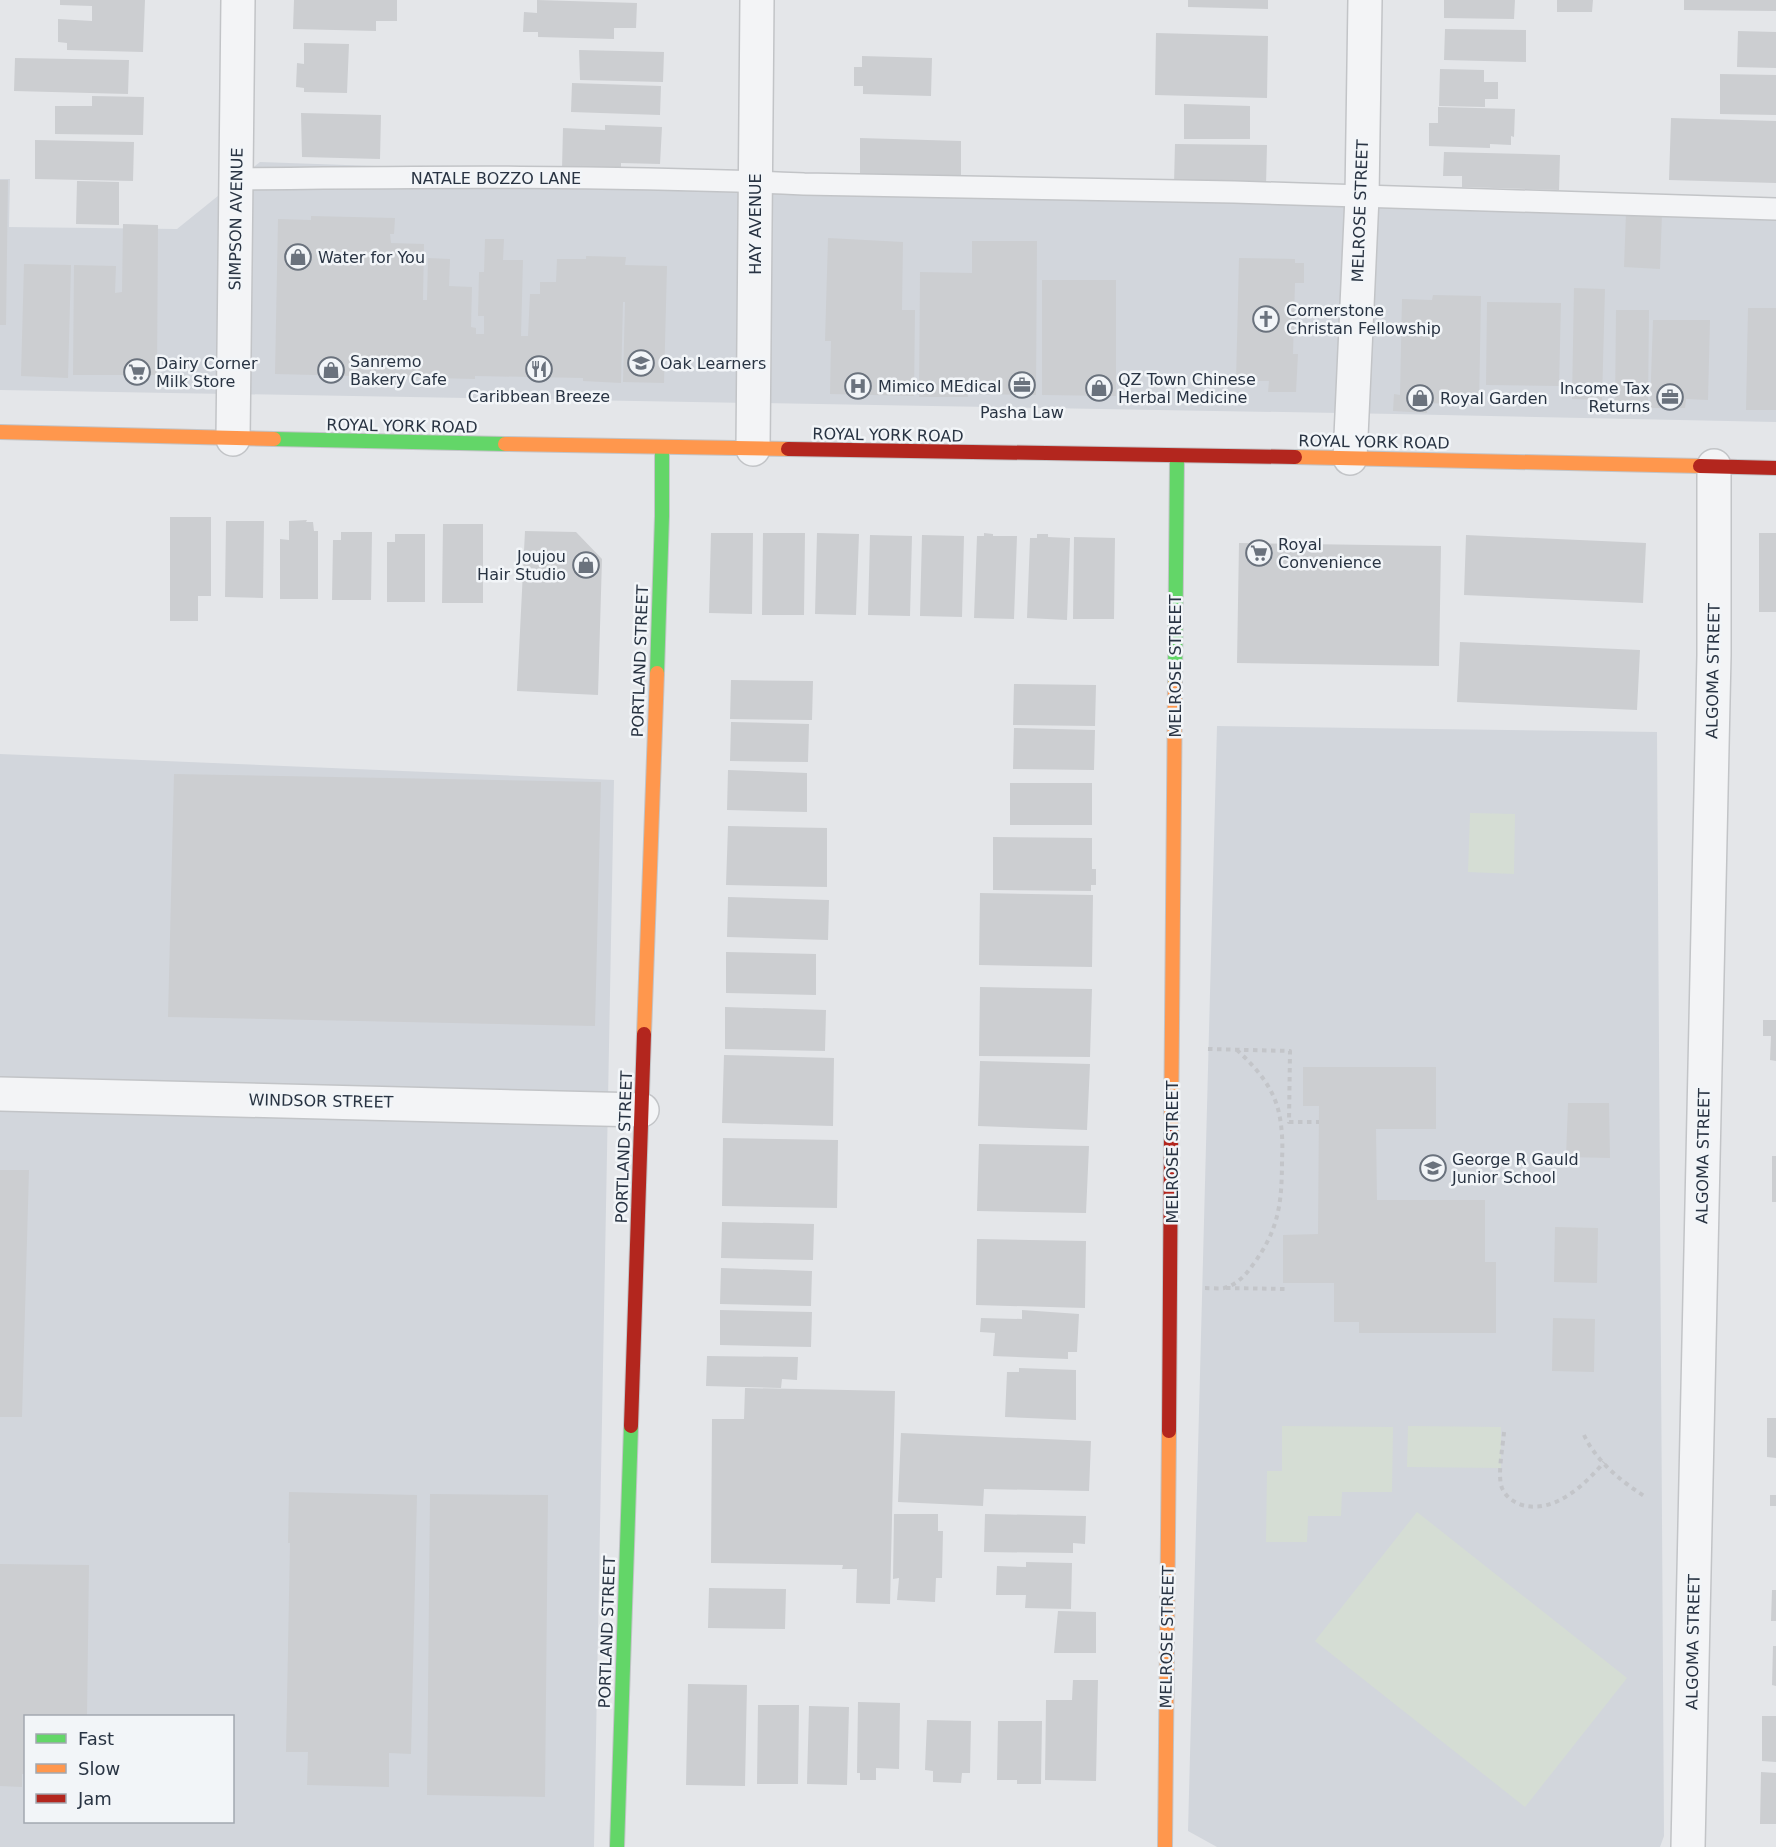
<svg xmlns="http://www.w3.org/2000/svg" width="1776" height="1847" font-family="'DejaVu Sans',sans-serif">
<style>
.built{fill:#d2d6dc;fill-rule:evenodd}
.green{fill:#d5ddd4}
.building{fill:#ccced1}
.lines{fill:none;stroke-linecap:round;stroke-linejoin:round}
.lane-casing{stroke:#c2c4c7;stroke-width:24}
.street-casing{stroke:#c2c4c7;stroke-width:36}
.fast-casing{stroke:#c2c4c7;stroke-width:16}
.slow-casing{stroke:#c2c4c7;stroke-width:16}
.jam-casing{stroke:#c2c4c7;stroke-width:16}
.path{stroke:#c3c5c9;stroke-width:4;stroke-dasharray:4.5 4.5;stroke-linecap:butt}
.lane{stroke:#f3f4f6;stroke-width:21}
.street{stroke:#f3f4f6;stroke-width:33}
.fast{stroke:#63d668;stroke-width:14}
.slow{stroke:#ff974d;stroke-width:14}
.jam{stroke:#b3261e;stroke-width:14}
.labels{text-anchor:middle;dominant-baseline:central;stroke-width:5;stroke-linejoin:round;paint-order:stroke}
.street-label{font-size:16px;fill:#293443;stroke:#f2f5f8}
.poi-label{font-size:16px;fill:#293443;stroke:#f2f5f8;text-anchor:start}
</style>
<rect width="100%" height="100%" fill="#e4e6e9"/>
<path class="built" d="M260 162 1389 202 1776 208V422L1395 414 0 390V179H10L9 227 177 229Z
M1217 726 1657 732 1664 1836 1660 1847H1217L1188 1831Z
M0 754 614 780 594 1847H0ZM26 1716H232V1822H26Z"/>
<path class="green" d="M1470 813 1515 814 1514 874 1468 872Z
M1282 1426 1393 1427 1392 1492H1342L1341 1516H1308L1307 1542H1266L1267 1471H1282Z
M1408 1426 1501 1427V1468L1407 1467Z
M1417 1512 1627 1678 1525 1807 1315 1641Z"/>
<path class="building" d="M60 0H145L143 52 67 50V43L58 42V19L92 21V6L60 5Z
M294 0H397V21H376V31L293 29Z
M537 0 637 3 636 28H614V39L538 37V32H523L524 12 537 13Z
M1188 0H1268V9L1188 7Z
M1444 0H1515L1514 19 1444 18Z
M1557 0H1593L1592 12H1557Z
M1684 0H1776V11L1684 10Z
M1445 29 1526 30V62L1444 60Z
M1738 31 1776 32V68L1737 67Z
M1156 33 1268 36 1267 98 1155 95Z
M304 43 349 44 347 93 304 92V88L296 87 297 63 304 64Z
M579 50 664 52 663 82 580 80Z
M862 56 932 58 931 96 863 94V86H854V67H862Z
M15 58 129 60 128 94 14 91Z
M1440 69 1484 70V82H1498V99H1485V107L1439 106Z
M1720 74 1776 75V115L1720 114Z
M572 83 661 86 660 115 571 112Z
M92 96 144 97 143 135 55 134V106H92Z
M1184 104 1250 106V139H1184Z
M1438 107 1515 109 1514 137 1511 136V145L1490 144V148L1429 146V123H1438Z
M301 113 381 115 380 159 302 157Z
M1671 118 1776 121V183L1669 180Z
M605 125 662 127 660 164 621 163V170L562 169 563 128 605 130Z
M860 138 961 141V179H860Z
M35 140 134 142 133 181 35 179Z
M1175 144 1267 145 1266 186 1174 184Z
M1444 152 1560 155 1559 190 1462 187V176H1443Z
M0 180H8L6 325H0Z
M77 181 119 182V225L76 224Z
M1626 213 1662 214 1660 269 1624 267Z
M311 216 395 218 394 234H390L391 243 424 244 423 300H427L428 258 450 259 449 286 472 287 471 327 476 328V334H484V316H478L479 272H484L485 239H504L503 260H523L521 336H528L530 294H540V282H556L557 259H586V256L626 257 625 265 667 266 664 383 623 382 625 302H623L621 383 583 381V378L475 376V379L275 374 278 219 311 220Z
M123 224 158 225 157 375H73L74 265 116 266 115 293 122 292Z
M828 238 903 242 902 310H915L914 396 830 394 831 341H825Z
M972 241H1037L1036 395 968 394V397H919L920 272 972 273Z
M1239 258 1295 259V263H1304V283H1295L1293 354H1298L1296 392H1268L1269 381H1236Z
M24 264 71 265 68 378 21 376Z
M1042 280H1116V396L1042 395Z
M1574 288 1605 289 1602 400 1572 399Z
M1433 295 1481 296 1479 405 1427 403V413L1393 411 1394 394 1400 395 1402 299 1432 300Z
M1487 302 1561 303 1559 386 1486 385Z
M1748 308H1776V410H1746Z
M1616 310H1649L1648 410 1615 409Z
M1653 320H1710L1708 400 1686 399 1685 408H1650Z
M170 517H211V596H198V621H170Z
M307 520 306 522H313L314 531H318V599H280V539L289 540V521Z
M226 521H264L263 598 225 597Z
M443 524H483V603H442Z
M525 531 576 532 602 559 598 695 517 691Z
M341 532H372L371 600H332L333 540H341Z
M711 533H753L752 614 709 613Z
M763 533H805L804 615H762Z
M817 533 859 534 856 615 815 614Z
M984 533 993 534V536H1017L1014 619 974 618 977 536H984Z
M1759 533H1776V612H1759Z
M395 534H425V602H387V542H395Z
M1037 534H1048V537L1070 538 1067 620 1027 618 1030 538H1037Z
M870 535 912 536 910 616 868 615Z
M922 535 964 536 962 617 920 616Z
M1466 535 1646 543 1643 603 1464 595Z
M1074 537 1115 538 1114 619H1073Z
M1239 543 1441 546 1439 666 1237 663Z
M1460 642 1640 650 1637 710 1457 702Z
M731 680 813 681 812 720 730 719Z
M1014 684 1096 685 1095 726 1013 725Z
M731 722 809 724 808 762 730 761Z
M1014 728 1095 730 1094 770 1013 769Z
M728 770 807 773V812L727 810Z
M174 774 601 782 595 1026 168 1017Z
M1010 783H1092V825H1010Z
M728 826 827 828V887L726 885Z
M993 837 1092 838V869H1096V885H1091V891L993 890Z
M980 893 1093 895 1092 967 979 965Z
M728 897 829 900 828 940 727 937Z
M726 952 816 954V995L726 993Z
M980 987 1092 989 1090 1057 979 1056Z
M725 1007 826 1010 825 1051 725 1049Z
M1763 1020H1776V1061L1770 1060 1771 1036H1763Z
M724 1055 834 1058 833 1126 722 1123Z
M980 1061 1090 1064 1087 1130 978 1126Z
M1303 1067H1436V1129H1376L1377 1200H1485V1262H1496V1333H1359V1322H1334V1283H1283V1235L1318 1234 1319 1106H1303Z
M1568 1103H1609L1610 1158 1566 1157Z
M723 1138 838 1140 837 1208 722 1206Z
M979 1144 1089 1146 1086 1213 977 1211Z
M1772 1156H1776V1202H1772Z
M0 1170H29L22 1417H0Z
M722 1222 814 1224 813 1260 721 1258Z
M1555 1227 1598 1228 1597 1283 1554 1282Z
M977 1239 1086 1241 1085 1308 976 1305Z
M721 1268 812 1271 811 1306 720 1304Z
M720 1310 812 1312 811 1347 720 1345Z
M1022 1310 1079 1314 1077 1352H1068V1359L993 1356 995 1333 980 1332 981 1318 1022 1319Z
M1553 1318 1595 1319 1594 1372 1552 1371Z
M707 1356 798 1357 797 1380 782 1379 781 1388 706 1386Z
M1019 1368 1076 1370V1420L1005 1417 1007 1372H1019Z
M745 1388 895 1391 890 1604 856 1603 857 1569H842L843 1565 711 1563 712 1419H744Z
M1767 1418H1776V1458L1767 1457Z
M901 1433 1091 1441 1089 1491 984 1489 983 1506 898 1502Z
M289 1492 417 1495 411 1754 389 1753V1787L307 1785 308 1752H286L290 1543H288Z
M430 1494 548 1495 545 1797 427 1795Z
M1770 1495H1776V1506H1770Z
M894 1514H938V1531H943L942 1578H936L935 1602 897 1600 899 1578 893 1579Z
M985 1514 1086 1516 1085 1544 1073 1543V1553L984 1552Z
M1026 1562 1072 1563 1071 1609 1025 1608 1026 1595H996L997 1566 1026 1567Z
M0 1564 89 1565 87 1716H26V1774H22V1787L0 1786Z
M709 1588 786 1589 785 1629 708 1628Z
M1772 1590H1776V1621H1771Z
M1058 1611 1096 1612V1653H1054Z
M1773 1646H1776V1686L1772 1685Z
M1073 1680H1098L1096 1781 1045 1780 1046 1700H1072Z
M688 1684 747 1685 745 1786 686 1785Z
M858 1702 900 1703 899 1769 876 1768V1780H860V1773H857Z
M758 1705H799L798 1784H757Z
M809 1706 849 1707 847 1785 807 1784Z
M1762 1716H1776V1762L1762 1761Z
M927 1720 971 1721 970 1773H962L961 1783 933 1782V1771L925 1770Z
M998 1721H1042L1041 1784H1017V1780H997Z
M1761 1772 1776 1773V1824H1760Z"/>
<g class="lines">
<g class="lane-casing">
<path id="lane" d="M237 179C426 177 615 175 804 184L1234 192 1776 209"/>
</g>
<g class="street-casing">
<path id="street" d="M233 439 238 0
M753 449 757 0
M1350 458 1362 197 1365 0
M0 1094 642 1110
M1688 1847 1714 655V466"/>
</g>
<g class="fast-casing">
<path id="fast" d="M274 439 505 444
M657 673 662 516V447
M1175 683 1177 456
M617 1847 631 1426"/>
</g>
<g class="slow-casing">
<path id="slow" d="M0 432 274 439
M505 444 788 449
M1295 457 1700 466
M644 1034 657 673
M1171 1137 1175 683
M1165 1847 1169 1431"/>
</g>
<g class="jam-casing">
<path id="jam" d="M788 449 1295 457
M1700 466 1776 468
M631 1426 644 1034
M1169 1431 1171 1137"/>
</g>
<path class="path" d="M1208 1049 1290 1051 1289 1122H1319
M1205 1288C1211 1288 1218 1289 1224 1288 1236 1285 1245 1276 1252 1266 1279 1230 1282 1203 1282 1159 1283 1143 1282 1124 1278 1109 1271 1084 1255 1067 1237 1050
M1226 1288 1286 1289
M1504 1432C1503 1446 1497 1476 1502 1488 1506 1497 1513 1502 1522 1505 1554 1514 1585 1485 1604 1462
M1584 1435C1596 1461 1621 1481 1644 1496"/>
<use href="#lane" class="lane"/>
<use href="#street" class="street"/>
<use href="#fast" class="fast"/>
<use href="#slow" class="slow"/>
<use href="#jam" class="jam"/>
</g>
<defs>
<g id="shop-ring" transform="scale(1.35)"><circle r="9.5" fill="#f2f5f8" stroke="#6a727d" stroke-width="1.5"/><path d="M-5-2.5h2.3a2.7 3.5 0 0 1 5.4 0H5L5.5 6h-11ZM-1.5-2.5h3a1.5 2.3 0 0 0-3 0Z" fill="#6a727d"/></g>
<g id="church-ring" transform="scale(1.35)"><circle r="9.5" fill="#f2f5f8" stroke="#6a727d" stroke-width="1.5"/><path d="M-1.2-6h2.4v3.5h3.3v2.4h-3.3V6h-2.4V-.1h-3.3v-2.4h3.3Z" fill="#6a727d"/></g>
<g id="school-ring" transform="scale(1.35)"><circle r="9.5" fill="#f2f5f8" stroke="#6a727d" stroke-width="1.5"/><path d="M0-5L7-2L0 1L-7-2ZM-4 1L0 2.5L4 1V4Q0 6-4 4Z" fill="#6a727d"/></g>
<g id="restaurant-ring" transform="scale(1.35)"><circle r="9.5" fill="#f2f5f8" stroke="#6a727d" stroke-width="1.5"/><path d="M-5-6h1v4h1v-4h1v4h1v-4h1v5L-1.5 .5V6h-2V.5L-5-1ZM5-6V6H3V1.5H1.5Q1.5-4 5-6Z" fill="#6a727d"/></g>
<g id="supermarket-ring" transform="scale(1.35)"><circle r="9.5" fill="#f2f5f8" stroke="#6a727d" stroke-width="1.5"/><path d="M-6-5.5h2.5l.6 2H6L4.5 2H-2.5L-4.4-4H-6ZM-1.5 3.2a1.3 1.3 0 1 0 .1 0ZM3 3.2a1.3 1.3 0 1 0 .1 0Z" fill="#6a727d"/></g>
<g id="office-ring" transform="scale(1.35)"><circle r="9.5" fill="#f2f5f8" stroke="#6a727d" stroke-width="1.5"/><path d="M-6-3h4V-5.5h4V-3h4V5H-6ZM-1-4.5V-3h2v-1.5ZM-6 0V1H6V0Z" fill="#6a727d"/></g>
<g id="hospital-ring" transform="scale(1.35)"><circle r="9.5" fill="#f2f5f8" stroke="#6a727d" stroke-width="1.5"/><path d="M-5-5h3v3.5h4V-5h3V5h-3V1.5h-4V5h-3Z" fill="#6a727d"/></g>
</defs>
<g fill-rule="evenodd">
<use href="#shop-ring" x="298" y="257"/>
<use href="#church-ring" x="1266" y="319"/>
<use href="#school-ring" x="641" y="363"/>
<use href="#restaurant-ring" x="539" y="369"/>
<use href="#shop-ring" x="331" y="370"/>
<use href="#supermarket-ring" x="137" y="372"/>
<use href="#office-ring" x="1022" y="385"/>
<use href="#hospital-ring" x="858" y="386"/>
<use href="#shop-ring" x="1099" y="388"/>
<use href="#office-ring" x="1670" y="397"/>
<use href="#shop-ring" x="1420" y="398"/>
<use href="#supermarket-ring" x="1259" y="553"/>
<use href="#shop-ring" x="586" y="565"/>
<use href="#school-ring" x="1433" y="1168"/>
</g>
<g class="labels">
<g class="street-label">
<text x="496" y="178">NATALE BOZZO LANE</text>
<text transform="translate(1360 211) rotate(-88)">MELROSE STREET</text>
<text transform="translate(236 219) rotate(-89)">SIMPSON AVENUE</text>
<text transform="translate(755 224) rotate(-90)">HAY AVENUE</text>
<text transform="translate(402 426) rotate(1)">ROYAL YORK ROAD</text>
<text transform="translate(888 435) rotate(1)">ROYAL YORK ROAD</text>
<text transform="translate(1374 442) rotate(1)">ROYAL YORK ROAD</text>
<text transform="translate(640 661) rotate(-88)">PORTLAND STREET</text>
<text transform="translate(1175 666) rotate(-90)">MELROSE STREET</text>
<text transform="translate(1713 671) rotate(-89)">ALGOMA STREET</text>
<text transform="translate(321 1101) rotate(1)">WINDSOR STREET</text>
<text transform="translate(624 1147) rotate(-88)">PORTLAND STREET</text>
<text transform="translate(1172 1152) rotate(-90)">MELROSE STREET</text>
<text transform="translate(1703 1156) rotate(-89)">ALGOMA STREET</text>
<text transform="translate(607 1632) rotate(-88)">PORTLAND STREET</text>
<text transform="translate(1167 1637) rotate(-89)">MELROSE STREET</text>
<text transform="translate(1693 1642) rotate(-89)">ALGOMA STREET</text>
</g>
<g class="poi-label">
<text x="318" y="257">Water for You</text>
<text x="1286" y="310">Cornerstone<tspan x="1286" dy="18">Christan Fellowship</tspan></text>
<text x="350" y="361">Sanremo<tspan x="350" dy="18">Bakery Cafe</tspan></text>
<text x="156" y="363">Dairy Corner<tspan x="156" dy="18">Milk Store</tspan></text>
<text x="660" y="363">Oak Learners</text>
<text x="1118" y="379">QZ Town Chinese<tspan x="1118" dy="18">Herbal Medicine</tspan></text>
<text x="878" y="386">Mimico MEdical</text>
<text x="1650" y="388" text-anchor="end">Income Tax<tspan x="1650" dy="18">Returns</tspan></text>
<text x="539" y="396" text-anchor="middle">Caribbean Breeze</text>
<text x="1440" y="398">Royal Garden</text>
<text x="1022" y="412" text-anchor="middle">Pasha Law</text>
<text x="1278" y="544">Royal<tspan x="1278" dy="18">Convenience</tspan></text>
<text x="566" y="556" text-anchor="end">Joujou<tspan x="566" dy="18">Hair Studio</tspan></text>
<text x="1452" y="1159">George R Gauld<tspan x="1452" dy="18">Junior School</tspan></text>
</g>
</g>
<rect x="24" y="1715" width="210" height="108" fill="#f2f5f8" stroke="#a2a8b0" stroke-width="1.5"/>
<rect x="36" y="1734" width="30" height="9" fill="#63d668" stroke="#a2a8b0" stroke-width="1.5"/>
<text x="78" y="1745" font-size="18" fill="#293443">Fast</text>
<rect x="36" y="1764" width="30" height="9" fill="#ff974d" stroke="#a2a8b0" stroke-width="1.5"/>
<text x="78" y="1775" font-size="18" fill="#293443">Slow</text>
<rect x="36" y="1794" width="30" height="9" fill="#b3261e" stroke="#a2a8b0" stroke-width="1.5"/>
<text x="78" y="1805" font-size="18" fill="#293443">Jam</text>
</svg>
